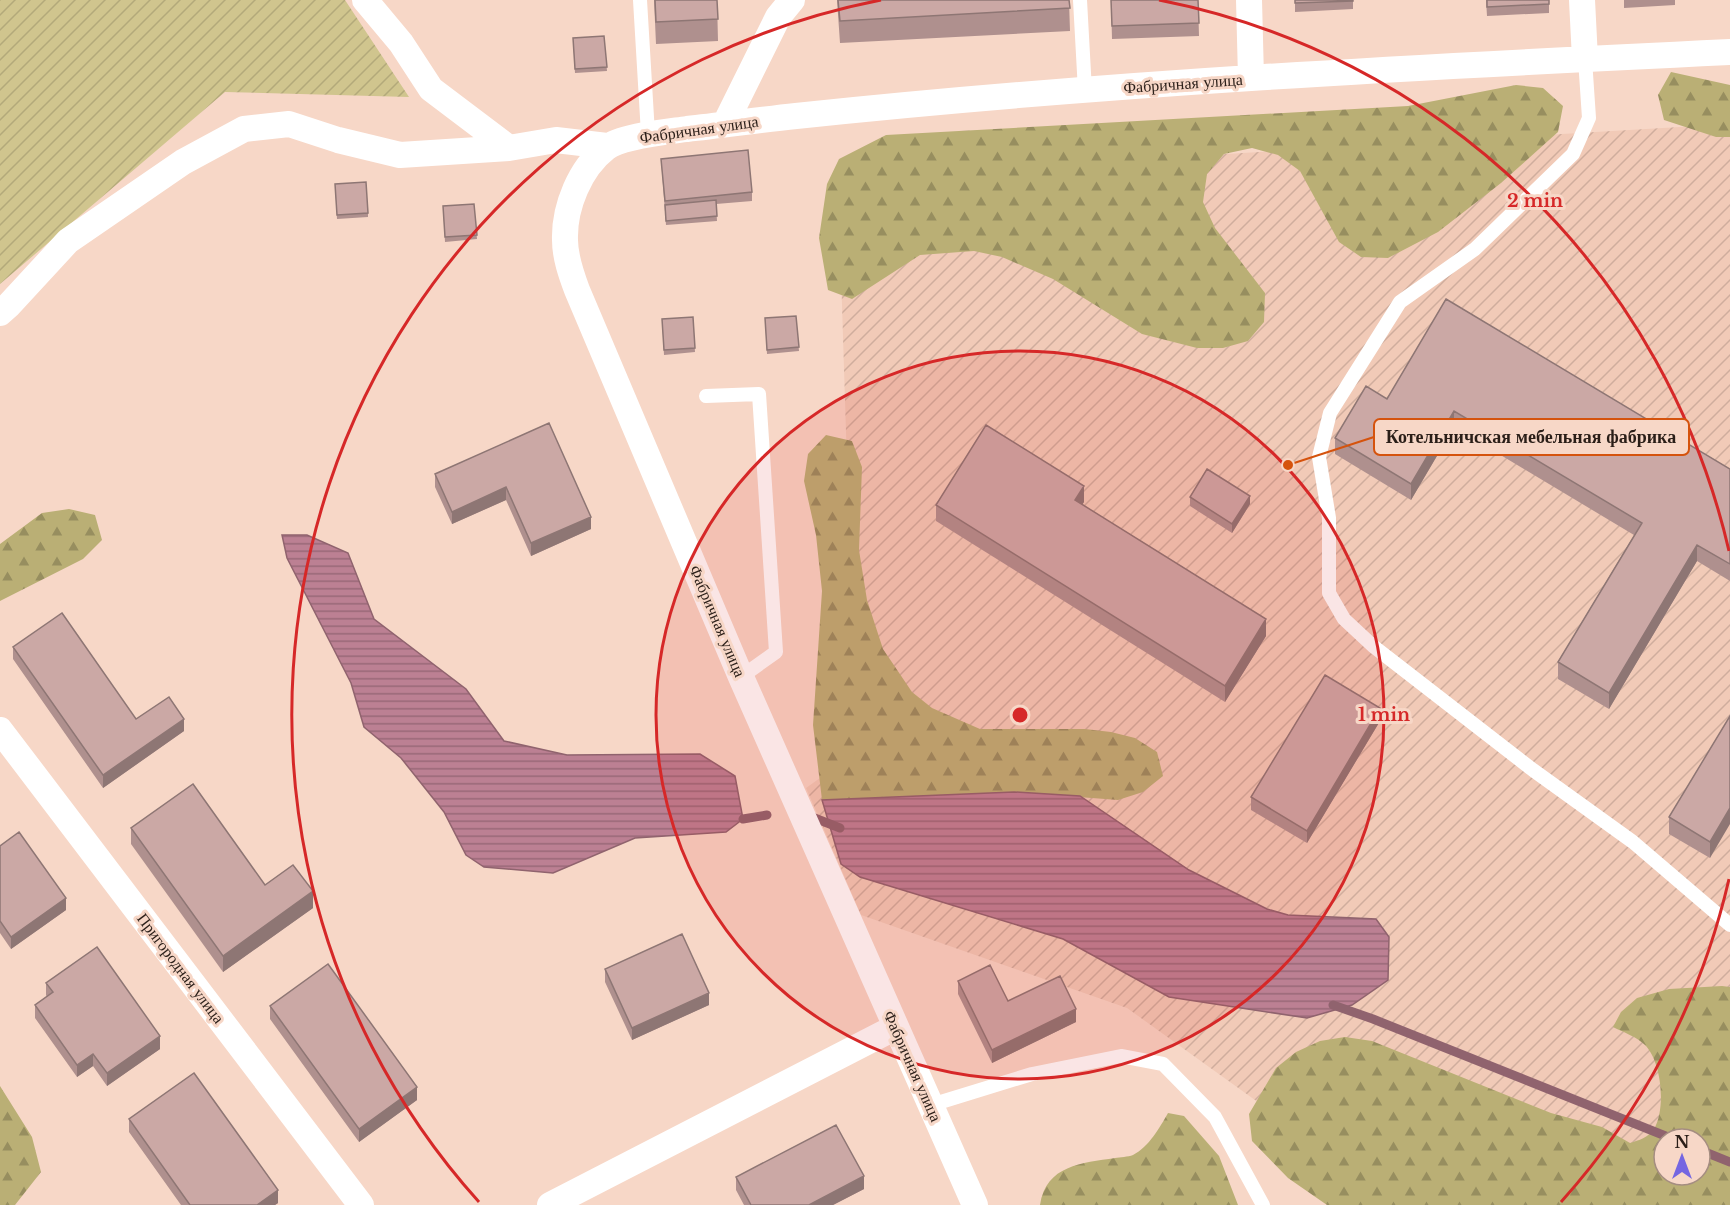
<svg xmlns="http://www.w3.org/2000/svg" width="1730" height="1205" font-family="'Libre Baskerville',serif">
<style>
.industrial{fill:url(#industrial-furrows);fill-rule:evenodd}
.forest{fill:url(#forest-firs);fill-rule:evenodd}
.garden{fill:url(#garden-furrows)}
.water{fill:url(#water-rules);stroke:#90636e;stroke-width:1.5}
.lines{fill:none;stroke-linecap:round;stroke-linejoin:round}
.stream{stroke:#90636e;stroke-width:9}
.service{stroke:#fff;stroke-width:14}
.minor{stroke:#fff;stroke-width:26}
.wall{fill:#af908e}
.shaded-wall{fill:#8e7674}
.building{fill:#cba8a5;stroke:#8e7674;stroke-width:1.5}
.ring{fill:none;stroke:#d62828;stroke-width:3}
.labels{text-anchor:middle;dominant-baseline:central;stroke-width:6;stroke-linejoin:round;paint-order:stroke}
.street-label{font-size:16px;fill:#2a1e18;stroke:#f7d7c7}
.centre{fill:#d62828;stroke:#f7d7c7;stroke-width:3}
.ring-label{font-size:18px;text-anchor:middle;font-weight:bold;fill:#d62828;stroke:#f7d7c7;stroke-width:6;stroke-linejoin:round;paint-order:stroke}
.leader{fill:none;stroke:#d5530d;stroke-width:2}
.callout-dot{fill:#d5530d;stroke:#f7d7c7;stroke-width:2}
.callout{fill:#f7d7c7;stroke:#d5530d;stroke-width:2}
.callout-label{font-size:18px;text-anchor:middle;font-weight:bold;fill:#2a1e18}
</style>
<defs>
<pattern id="industrial-furrows" width="10" height="10" patternUnits="userSpaceOnUse" patternTransform="scale(1.5)"><rect width="10" height="10" fill="#f1cab7"/><path d="M-1 1l2-2M0 10L10 0M9 11l2-2" fill="none" stroke="#cfad9d"/></pattern>
<pattern id="forest-firs" width="22" height="20" patternUnits="userSpaceOnUse" patternTransform="scale(1.5)"><rect width="22" height="20" fill="#baaf75"/><path d="M5 1l3.5 6h-7zM16 11l3.5 6h-7z" fill="#978e5f"/></pattern>
<pattern id="garden-furrows" width="10" height="10" patternUnits="userSpaceOnUse" patternTransform="scale(1.5)"><rect width="10" height="10" fill="#d0c58e"/><path d="M-1 1l2-2M0 10L10 0M9 11l2-2" fill="none" stroke="#b3a97a"/></pattern>
<pattern id="water-rules" width="6" height="5" patternUnits="userSpaceOnUse" patternTransform="scale(1.5)"><rect width="6" height="5" fill="#bc8093"/><path d="M0 2.5h6" fill="none" stroke="#996877"/></pattern>
</defs>
<rect width="100%" height="100%" fill="#f7d7c7"/>
<path class="industrial" d="M1730 124V1205L1276 1115 1127 1008 861 915 806 788 856 752 838 177ZM1664 1139H1700V1175H1664Z"/>
<path class="forest" d="M1671 72 1730 85V137H1716L1664 120 1658 95Z
M1516 85 1543 88 1563 106 1558 132 1501 183 1438 232 1388 258 1361 257 1339 242 1300 171 1278 155 1252 148 1224 154 1207 174 1203 202 1215 228 1265 293 1264 322 1248 341 1223 348H1197L1142 334 1053 279 1002 257 974 251 920 255 852 299 828 290 819 238 827 184 839 159 886 135 1408 106Z
M826 435 852 441 862 467 859 550 867 600 883 649 912 692 932 708 980 729H1085L1111 732 1135 738 1157 752 1163 776 1143 792 1118 800 1014 792 822 800 813 725 822 591 816 535 804 481 808 454Z
M69 509 95 515 102 540 83 559 0 601V544L42 513Z
M1722 986 1730 987V1205H1327L1288 1178 1252 1141 1249 1114 1276 1068 1296 1052 1320 1041 1345 1037 1372 1041 1551 1113 1602 1127 1630 1143C1639 1140 1648 1138 1654 1129 1666 1109 1662 1062 1645 1045 1637 1037 1623 1032 1613 1027L1621 1012 1637 998 1669 989ZM1664 1139H1700V1175H1664Z
M0 1086 32 1137 41 1172 15 1205H0Z
M1168 1113 1184 1116 1219 1156 1238 1205H1040C1046 1165 1082 1163 1115 1158 1120 1157 1128 1157 1133 1155 1149 1147 1160 1127 1168 1113Z"/>
<path class="garden" d="M0 0H345L409 97 225 92 0 284Z"/>
<path class="water" d="M282 535H307L348 553 374 619 466 689 504 741 567 755 700 754 735 776 743 819 726 832 635 838 553 873 484 867 466 855 444 812 401 758 364 727 351 683 287 558Z
M1014 792 1080 796 1189 870 1267 909 1288 915 1376 919 1389 937 1388 980 1352 1005 1307 1018 1169 997 1063 939 860 877 841 864 822 800Z"/>
<g class="lines">
<path class="stream" d="M812 817 840 828
M743 819 767 815
M1333 1005 1373 1019 1673 1139
M1700 1150 1730 1162"/>
<path class="service" d="M640 0 648 134
M1080 0 1085 91
M1585 59 1589 118 1573 154 1475 249 1400 302 1330 413 1319 457 1329 518V593L1344 619 1373 646 1533 770 1633 842 1730 925
M706 396 759 394 776 652 741 677
M931 1105 1032 1074 1121 1056 1163 1064 1215 1117 1263 1205"/>
<path class="minor" d="M365 0 401 43 431 89 509 148 556 140 607 146
M1249 0 1251 78
M1582 0 1585 59
M725 124 778 17 792 0
M0 313 9 305 68 241 183 162 244 129 289 124 338 140 400 155 509 148
M0 730 361 1205
M550 1205 896 1027
M975 1205 741 677 577 290C571 274 565 257 565 240 564 207 580 168 606 148 621 136 666 132 687 129 723 125 759 120 796 116 1106 83 1418 67 1730 52"/>
</g>
<path class="wall" d="M654 0H717L718 41 656 44Z
M837 0H1069L1070 31 840 43Z
M1111 0H1198L1199 36 1112 39Z
M1295 0H1353V9L1295 12Z
M1486 0H1549V13L1487 16Z
M1624 0H1675V5L1624 8Z
M604 36 607 71 575 73 573 38Z
M661 159 752 192V201L716 204 717 221 666 225Z
M335 184 368 213V217L337 219Z
M474 204 477 239 445 242 443 206Z
M1446 299 1730 469V581L1697 561 1609 709 1558 679V662L1634 535 1454 427 1411 500 1335 454V438L1387 399Z
M796 316 799 351 767 354 765 318Z
M693 317 695 352 664 355 662 319Z
M549 423 591 529 531 556 506 500 452 524 435 487V474Z
M1190 497 1250 504 1232 533 1190 506Z
M1084 502 1082 504 1266 636 1225 702 936 521V505Z
M13 647 136 719 184 731 103 788 13 659Z
M1730 716 1710 858 1669 834V817Z
M1380 721 1307 843 1251 810V797Z
M131 828 265 885 313 908 223 972 131 844Z
M0 846 66 910 11 949 0 933Z
M605 969 709 1005 632 1040 605 982Z
M958 981 1008 1001 1076 1022 992 1063 958 994Z
M46 983 160 1049 107 1086 93 1066 77 1077 35 1018V1005L47 997 46 995Z
M270 1006 417 1100 359 1142 270 1019Z
M129 1119 278 1203 275 1205H181L129 1132Z
M736 1177 864 1189 833 1205H744L736 1190Z"/>
<path class="shaded-wall" d="M1454 411V427L1411 500V484Z
M1084 486V502L1075 516V500Z
M506 487V500L452 524V512Z
M1250 496V504L1232 533V524Z
M591 517V529L531 556V543Z
M1697 545V561L1609 709V693Z
M1266 619V636L1225 702V686Z
M1380 708V721L1307 843V831Z
M184 719V731L103 788V775Z
M1730 808V824L1710 858V842Z
M313 891V908L223 972V956Z
M66 898V910L11 949V937Z
M709 993V1005L632 1040V1028Z
M1076 1009V1022L992 1063V1050Z
M160 1036V1049L107 1086V1073Z
M93 1054V1066L77 1077V1065Z
M417 1087V1100L359 1142V1129Z
M864 1176V1189L833 1205H809Z
M278 1190V1203L275 1205H257Z"/>
<path class="building" d="M655 0H717L718 19 656 22Z
M838 0H1069L1070 8 840 21Z
M1111 0H1198L1199 23 1112 26Z
M1295 0H1353V1L1295 3Z
M1487 0H1549V4L1487 7Z
M604 36 607 67 575 69 573 38Z
M748 150 752 192 665 201 661 159Z
M366 182 368 213 337 215 335 184Z
M716 200 717 216 666 221 665 205Z
M474 204 477 235 445 237 443 206Z
M1446 299 1730 469V564L1697 545 1609 693 1558 662 1642 523 1454 411 1411 484 1335 438 1366 386 1387 399Z
M796 316 799 347 767 350 765 318Z
M693 317 695 348 664 350 662 319Z
M549 423 591 517 531 543 506 487 452 512 435 474Z
M986 425 1084 486 1075 500 1266 619 1225 686 936 505Z
M1207 469 1250 496 1232 524 1190 497Z
M62 613 136 719 169 697 184 719 103 775 13 647Z
M1325 675 1380 708 1307 831 1251 797Z
M1730 716V808L1710 842 1669 817Z
M193 784 265 885 293 865 313 891 223 956 131 828Z
M19 832 66 898 11 937 0 921V846Z
M682 934 709 993 632 1028 605 969Z
M97 947 160 1036 107 1073 93 1054 77 1065 35 1005 53 992 46 983Z
M328 964 417 1087 359 1129 270 1006Z
M990 965 1008 1001 1060 976 1076 1009 992 1050 958 981Z
M194 1073 278 1190 257 1205H190L129 1119Z
M836 1125 864 1176 809 1205H751L736 1177Z"/>
<circle cx="1020" cy="715" r="364" fill="#d62828" fill-opacity=".12"/>
<g class="ring">
<circle cx="1020" cy="715" r="364"/>
<path d="M1729 879A728 728 0 0 1 1561 1202M479 1202A728 728 0 0 1 881 0M1159 0A728 728 0 0 1 1729 551"/>
</g>
<g class="labels">
<g class="street-label">
<text transform="translate(1183 83) rotate(-4)">Фабричная улица</text>
<text transform="translate(699 129) rotate(-8)">Фабричная улица</text>
<text transform="translate(718 621) rotate(67)">Фабричная улица</text>
<text transform="translate(181 968) rotate(53)">Пригородная улица</text>
<text transform="translate(913 1066) rotate(66)">Фабричная улица</text>
</g>
</g>
<circle cx="1020" cy="715" r="9" class="centre"/>
<g class="ring-label">
<text x="1535" y="207">2 min</text>
<text x="1384" y="721">1 min</text>
</g>
<path class="leader" d="M1288 465L1374 437"/>
<circle class="callout-dot" cx="1288" cy="465" r="6"/>
<rect class="callout" x="1374" y="419" width="315" height="36" rx="6"/>
<g class="callout-label">
<text x="1531" y="443">Котельничская мебельная фабрика</text>
</g>
<g transform="translate(1682 1157)"><circle r="28" fill="#f7d7c7" stroke="#a58d81" stroke-width="1.5"/>
<path d="M0-4.5L10 22L0 15L-10 22Z" fill="#7566e1"/>
<text y="-9" font-size="16" font-weight="bold" text-anchor="middle" fill="#2a1e18">N</text>
</g>
</svg>
